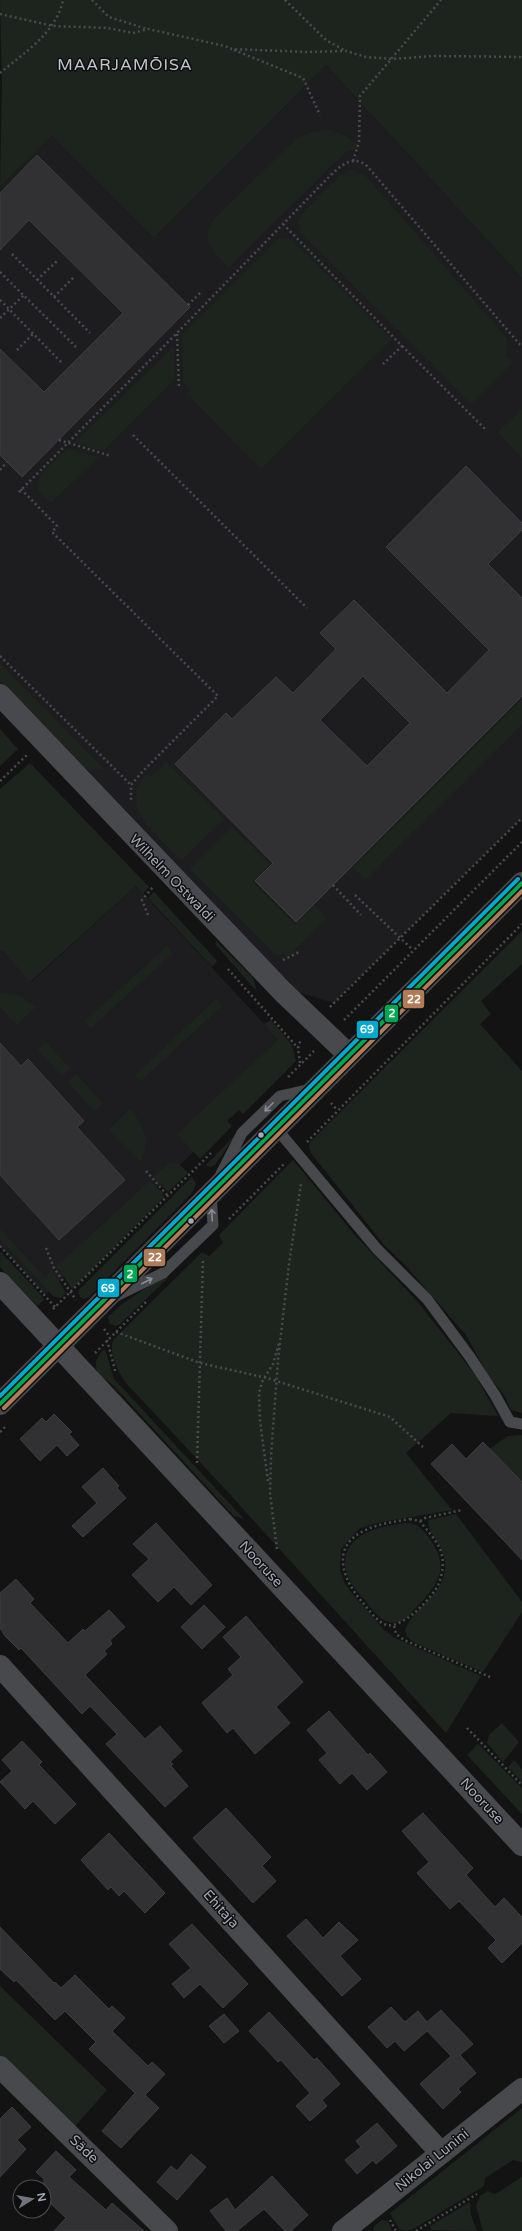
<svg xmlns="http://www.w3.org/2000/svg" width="522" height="2231" font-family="'Varela Round',sans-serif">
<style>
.built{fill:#1d1d20}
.green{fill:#1d241e}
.building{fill:#313133;stroke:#3c3d40;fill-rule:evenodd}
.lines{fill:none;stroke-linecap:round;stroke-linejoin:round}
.path{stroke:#494b4f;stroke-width:2.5;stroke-dasharray:2 3;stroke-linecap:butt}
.service{stroke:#48494d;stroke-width:11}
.minor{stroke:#48494d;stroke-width:22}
.tertiary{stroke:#48494d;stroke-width:22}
.bus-1-casing{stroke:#0e0e0f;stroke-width:7}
.bus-2-casing{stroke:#0e0e0f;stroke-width:7}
.bus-3-casing{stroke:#0e0e0f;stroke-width:7}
.bus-1{stroke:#00a651;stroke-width:4}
.bus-2{stroke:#b07c57;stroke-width:4}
.bus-3{stroke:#00a9ce;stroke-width:4}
.oneway{stroke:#888c96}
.bus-dot{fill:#a4a9b5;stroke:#0e0e0f;stroke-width:1.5}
.labels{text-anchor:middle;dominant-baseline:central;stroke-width:3;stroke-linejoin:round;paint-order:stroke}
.street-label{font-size:14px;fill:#a4a9b5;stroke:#0e0e0f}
.quarter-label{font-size:16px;letter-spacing:1px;fill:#c5c8d1;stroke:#0e0e0f}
.line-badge{stroke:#0e0e0f;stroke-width:1.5}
.badge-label{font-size:11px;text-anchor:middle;font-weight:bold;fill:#fff}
</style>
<rect width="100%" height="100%" fill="#131314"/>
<path class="built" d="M326 65 522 278V818L334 1003 294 991 110 804 0 684V187L52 136 154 238Z
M136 886 279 1040 291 1058 45 1295 0 1246V952L2 950 31 982Z"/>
<path class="green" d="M0 0H522V278L326 65 154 238 52 136 0 187 2 85Z
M328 130 345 135 361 148 347 151 229 267C214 253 200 242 213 220L296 139 311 132Z
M352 170 365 175 506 337 508 346 505 355 513 362 471 404 299 231 298 223 301 215 342 173Z
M283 238 292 240 392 339 261 469 187 394 191 390 183 382 182 335 277 240Z
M174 346 175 379 103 451 74 443Z
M522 409V458L498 432Z
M68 449 99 457 51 503C47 499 41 494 38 489 32 478 60 456 68 449Z
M0 663 104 769 89 770 75 763 0 680Z
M522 700V724L365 880 353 867Z
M0 729 18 749 0 766Z
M166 762 224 819 182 860C159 837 116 808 147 774L151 777Z
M30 763 149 887 143 894 136 886 30 982 2 950 0 952V789Z
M232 827 270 864 253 882 295 924 315 905 327 918 290 954 279 955 274 953 190 869Z
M154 892 217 961 212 967 148 898Z
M522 931V964L481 1001 491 1014 480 1024 522 1071V1413L511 1410 504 1395 488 1375 466 1335 406 1266 385 1246 311 1153 309 1147 310 1142Z
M216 941 253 978 257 992 215 944Z
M167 946 173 953 91 1028 85 1021Z
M0 992 20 996 36 1007 17 1025 0 1007Z
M216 999 222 1006 141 1081 135 1075Z
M271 1020 292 1045 296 1061 243 1114 239 1110 227 1121 232 1126 200 1159 177 1134 278 1040 264 1024Z
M46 1042 70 1068 62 1076 38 1050Z
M76 1074 103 1103 94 1112 68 1082Z
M130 1109C143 1124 152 1142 140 1161L109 1130Z
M237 1133 215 1165 210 1167 206 1165Z
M293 1160 354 1234 417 1301 447 1339 475 1375 498 1416 451 1413 406 1453 452 1510 382 1522 360 1528 341 1549 340 1569 343 1580 350 1591 384 1630 395 1638 481 1676 446 1733 226 1490 127 1384C119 1374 107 1352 114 1339L202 1252 209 1256 223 1243 219 1235Z
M173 1163 179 1164 188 1173 168 1192 153 1177 168 1164Z
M192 1177 196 1184 192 1193 89 1297 84 1299 80 1297 78 1291Z
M150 1181 163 1193 164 1197 72 1289 57 1266Z
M0 1229 45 1277 52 1270 66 1293 61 1298 53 1296 0 1239Z
M0 1251 40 1294 44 1300 37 1306 0 1267Z
M170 1271 167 1279 120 1324 116 1326 110 1324 108 1317 121 1305Z
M105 1349 114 1379 244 1519 234 1516 114 1386 99 1375C93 1365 96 1356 105 1349Z
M522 1435V1482L489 1449 508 1436Z
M456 1514 522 1602V1612L483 1672 413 1642 407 1636 405 1631C412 1607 442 1597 445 1570 448 1547 425 1533 429 1520Z
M404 1523C416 1522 423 1529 429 1538 456 1574 430 1591 407 1618 401 1622 392 1625 384 1620 376 1616 369 1605 363 1598 343 1578 334 1549 366 1533 377 1527 392 1525 404 1523Z
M502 1723 519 1742 503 1762 487 1743 489 1735Z
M478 1744 522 1788V1814L467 1755Z
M514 1760 522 1769V1782L508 1767Z
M0 1986 107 2090 70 2132 0 2063Z
M522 2108V2162L513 2160 485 2178 484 2186 415 2228 407 2231 399 2229 390 2213Z
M522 2177V2231H483L476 2206 480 2196 488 2191 494 2194 497 2193Z
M470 2202 471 2215 477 2231 431 2230 430 2226Z
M382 2220 388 2221 392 2231H374L373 2227Z"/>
<path class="building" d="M37 155 190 307 22 477 0 455V349L44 392 123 313 29 220 0 250V193Z
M466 466 522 523V530L488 564 522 598V696L296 922 255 881 273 863 175 764 226 713 232 719 276 677 293 693 336 649 320 633 354 600 447 693 489 650 386 547ZM363 676 410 723 367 766 320 720Z
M0 1043 21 1066 28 1059 84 1121 77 1127 125 1180 59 1240 0 1175Z
M54 1414 72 1432 69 1434 79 1445 67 1456 57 1445 40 1461 20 1439 42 1418 46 1422Z
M483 1442 522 1482V1560L431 1464 452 1444 466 1459Z
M103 1468 119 1486 117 1488 126 1498 83 1537 72 1526 97 1503 82 1487Z
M156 1523 212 1585 191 1605 174 1587 158 1602 132 1575 149 1559 133 1544Z
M16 1579 34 1599 30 1603 68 1643 83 1629 85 1631 109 1610 125 1627 110 1640 112 1644 104 1651 107 1654 85 1675 145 1739 160 1726 182 1751 170 1762 173 1764 171 1766 188 1786 165 1807 106 1744 117 1734 90 1706 82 1714 21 1648 19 1650 5 1636 0 1628V1593Z
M204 1605 225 1627 202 1649 181 1627Z
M246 1616 303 1682 276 1707 290 1723 255 1754 233 1728 227 1733 202 1703 233 1675 228 1669 241 1657 223 1637Z
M329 1711 368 1755 370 1753 387 1772 367 1790 352 1773 340 1784 319 1760 327 1753 307 1730Z
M22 1741 42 1762 39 1765 76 1804 55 1824 33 1801 25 1809 0 1782 12 1771 2 1760Z
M226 1808 271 1857 262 1866 276 1881 253 1903 193 1838Z
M423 1813 473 1868 466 1875 495 1907 504 1898 522 1917V1943L502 1963 488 1948 496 1940 459 1901 450 1909 417 1873 429 1862 402 1831Z
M109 1833 165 1893 145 1913 124 1891 119 1896 111 1887 108 1890 81 1860Z
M306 1919 323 1938 339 1922 358 1940 340 1956 361 1979 342 1996 287 1936Z
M192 1924 248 1984 223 2008 200 1984 184 1998 172 1984 191 1968 169 1944Z
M0 1927 54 1983 55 1982 61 1988 75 1975 109 2009 112 2006 125 2018 112 2031 148 2066 152 2062 165 2074 145 2095 159 2108 121 2148 102 2131 135 2093 89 2049 96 2042 65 2011 55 2020 16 1980 14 1982 0 1969Z
M391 2007 405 2022 418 2011 427 2022 441 2010 473 2044 460 2055 476 2073 458 2089 461 2092 443 2109 420 2084 451 2056 427 2031 404 2051 395 2041 387 2048 368 2027Z
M269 2012 314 2060 317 2058 340 2084 322 2100 327 2106 310 2121 296 2106 310 2093 281 2060 278 2062 249 2031Z
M224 2014 239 2031 224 2043 209 2026Z
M12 2107 31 2127 17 2140 26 2149 0 2177V2119Z
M377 2123 397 2146 376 2164 373 2160 357 2174 345 2160 361 2147 356 2141Z
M56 2151 76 2170 69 2177 86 2192 106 2210 112 2203 144 2231H54L66 2218 44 2197V2179L36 2172Z
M191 2154 206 2167 177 2200 157 2182 171 2166 177 2171Z
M272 2176 308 2215 291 2231H285L264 2209 237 2231H226L210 2211 227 2198 235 2210Z"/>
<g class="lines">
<path class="path" d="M92 0 109 17 147 29
M285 0 326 40 344 50
M0 14 53 26 108 28 133 33 148 29 225 46 232 49 307 52 346 51 366 57 393 59 434 56 522 57
M234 50 303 78 320 115
M0 73C25 52 56 33 63 0
M353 161 359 142 360 96 441 0
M283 224 402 346 383 364
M12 254 90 333
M0 272 76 347
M37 280 57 261
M54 297 74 277
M0 300 61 362
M188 305 200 293
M0 318 24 295
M177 334 179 389
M402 346 487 431
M17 350 33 334
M133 435 307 608
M59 440 111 456
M0 470 7 462
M21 489 57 526 52 532 218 696 143 771 131 785V801
M19 492 177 333 324 182C336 170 351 152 367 166L522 347
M0 656 131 785
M0 781 27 755
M333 885 361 915
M355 895 413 950
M148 915 142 900 153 887
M283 960 299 952
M228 969 298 1048
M330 1007 522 818
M344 1020 522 842
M300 1063 298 1048 301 1039
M288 1077 314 1051
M331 1103 337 1110
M307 1142 522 924
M146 1171 168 1196
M229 1219 285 1163
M0 1246 55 1307
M46 1248 54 1268 76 1300
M53 1309 212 1152
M104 1329 110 1337
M116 1332 200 1363 267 1378 390 1417 423 1447
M107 1340 116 1374
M95 1353 148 1300
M0 1432 7 1425
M197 1463 203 1258
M268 1481 260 1421 259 1393 262 1382 273 1364 279 1343
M410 1519 420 1521C427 1531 440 1543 442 1556 444 1565 442 1575 439 1583 433 1597 404 1628 387 1625 378 1623 369 1610 363 1603 345 1583 330 1550 360 1533 375 1524 393 1522 410 1519Z
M420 1521 425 1518 462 1510
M277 1549 270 1493 271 1456 278 1360 289 1264 301 1184
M394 1626 396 1634 404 1640 490 1677
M467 1728 522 1785
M390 2220 396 2231
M416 2231 477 2194"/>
<path class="service" d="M276 1128 377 1249 427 1299 470 1357 495 1395 510 1422 522 1424
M221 1174 242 1133 280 1096 311 1089
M118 1295 163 1273 213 1225 211 1193"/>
<path class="minor" d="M0 695 283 992 349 1055
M0 1283 522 1845
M0 1666 441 2153
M0 2067 167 2231"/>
<path class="tertiary" d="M0 1404 522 883
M343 2231 522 2089"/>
<g class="bus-1-casing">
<path id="bus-1" d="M0 1404 522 883"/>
</g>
<g class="bus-2-casing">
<path id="bus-2" d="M4 1408 522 891"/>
</g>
<g class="bus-3-casing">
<path id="bus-3" d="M0 1396 518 879"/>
</g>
<use href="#bus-1" class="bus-1"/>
<use href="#bus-2" class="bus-2"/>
<use href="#bus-3" class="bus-3"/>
</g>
<defs><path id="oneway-shaft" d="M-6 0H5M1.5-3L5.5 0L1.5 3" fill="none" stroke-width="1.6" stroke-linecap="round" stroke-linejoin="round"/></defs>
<g class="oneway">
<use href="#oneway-shaft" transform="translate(269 1107) rotate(135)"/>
<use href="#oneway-shaft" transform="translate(212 1215) rotate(-93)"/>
<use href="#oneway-shaft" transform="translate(147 1281) rotate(-27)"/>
</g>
<g class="bus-dot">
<circle cx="261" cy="1135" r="3.5"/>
<circle cx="191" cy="1221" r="3.5"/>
</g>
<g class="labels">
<g class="street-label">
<text transform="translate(172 878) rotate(46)">Wilhelm Ostwaldi</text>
<text transform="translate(261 1564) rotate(47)">Nooruse</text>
<text transform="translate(482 1801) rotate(47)">Nooruse</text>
<text transform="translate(221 1909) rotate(48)">Ehitaja</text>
<text transform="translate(84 2149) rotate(44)">Säde</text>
<text transform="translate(432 2160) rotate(-39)">Nikolai Lunini</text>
</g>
<g class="quarter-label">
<text x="125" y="65">MAARJAMÕISA</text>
</g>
</g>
<g class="line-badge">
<rect x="402" y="989" width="23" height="20" rx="4" fill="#b07c57"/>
<rect x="384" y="1004" width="15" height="19" rx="4" fill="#00a651"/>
<rect x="356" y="1020" width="23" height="19" rx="4" fill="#00a9ce"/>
<rect x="143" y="1248" width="23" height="19" rx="4" fill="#b07c57"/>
<rect x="123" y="1264" width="15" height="19" rx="4" fill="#00a651"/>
<rect x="97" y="1278" width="23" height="20" rx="4" fill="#00a9ce"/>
</g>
<g class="badge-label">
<text x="414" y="1003">22</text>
<text x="392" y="1017">2</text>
<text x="367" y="1033">69</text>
<text x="155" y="1261">22</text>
<text x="130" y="1278">2</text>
<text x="108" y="1292">69</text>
</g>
<g transform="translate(32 2199) rotate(79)"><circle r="19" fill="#0e0e0f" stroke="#4a4c51"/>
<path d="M0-3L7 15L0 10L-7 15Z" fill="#71747d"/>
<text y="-6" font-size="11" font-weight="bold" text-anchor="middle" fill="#a4a9b5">N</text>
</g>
</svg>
